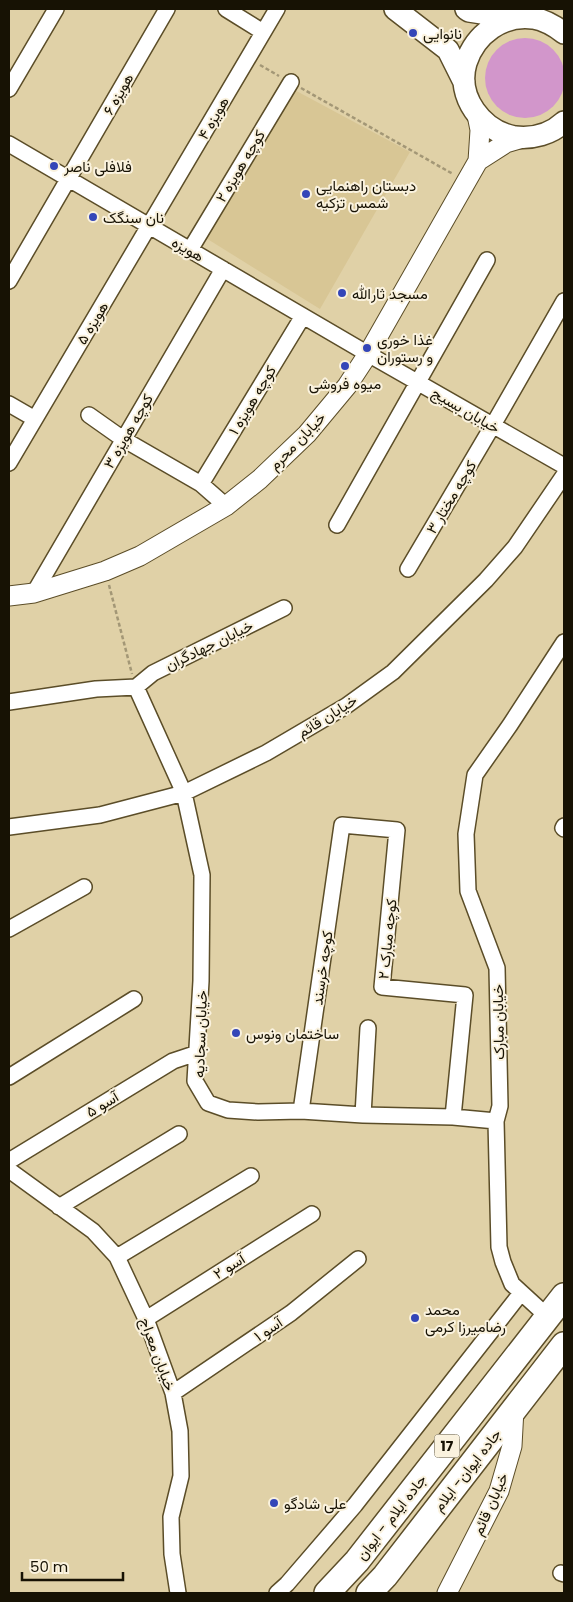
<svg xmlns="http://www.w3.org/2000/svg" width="573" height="1602" font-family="Poppins,Vazirmatn,sans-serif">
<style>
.built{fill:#d8c695}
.green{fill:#d296cb}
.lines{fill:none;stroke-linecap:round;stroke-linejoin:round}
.minor-casing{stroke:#5b4d28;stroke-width:18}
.tertiary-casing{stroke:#5b4d28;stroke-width:21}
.secondary-casing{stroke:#5b4d28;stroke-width:24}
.trunk-casing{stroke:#5b4d28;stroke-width:28}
.path{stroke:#a39776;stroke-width:2.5;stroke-dasharray:4 2.5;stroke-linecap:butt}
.minor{stroke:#fff;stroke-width:15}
.tertiary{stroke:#fff;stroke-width:19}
.secondary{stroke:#fff;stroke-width:21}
.trunk{stroke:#fff;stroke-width:25}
.poi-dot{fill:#3446b8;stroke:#faf2de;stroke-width:2}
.labels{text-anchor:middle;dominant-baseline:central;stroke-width:4;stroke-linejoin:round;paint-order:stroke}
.shield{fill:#faf2de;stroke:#5b5545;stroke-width:1}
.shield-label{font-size:14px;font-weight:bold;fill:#171204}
.poi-label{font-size:15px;fill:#171204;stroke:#faf2de;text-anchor:start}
.street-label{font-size:15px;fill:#171204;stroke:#faf2de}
</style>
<rect width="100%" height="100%" fill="#e0d1a7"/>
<path class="built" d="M289 87 410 152 320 309 201 235Z"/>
<path class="green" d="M485 78a40 40 0 1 1 80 0a40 40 0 1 1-80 0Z"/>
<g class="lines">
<g class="minor-casing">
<path id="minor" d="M226 9 263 32
M9 89 56 9
M9 144 368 354 564 466
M190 250 291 82
M9 281 167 9
M9 404 35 419
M89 415 123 439 201 484 226 506
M9 463 277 9
M201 484 303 316
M337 525 487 260
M408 569 493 425 564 301
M34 593 223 269
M136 687 184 793 202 875 201 981 195 1081 208 1103 228 1110 258 1112 301 1111 363 1115 453 1117 496 1121
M136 687 153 673 284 608
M9 702 96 689 136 687
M564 826 563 828 564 829
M9 827 100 815 184 793 266 753 346 706 393 672 486 580 515 547 564 475
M9 929 84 887
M9 1077 134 999
M301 1111 342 825 397 830 382 987 465 995 453 1117
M363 1115 368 1028
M9 1161 173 1061 197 1053
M9 1170 93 1231 117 1257 146 1319 173 1393 180 1431 181 1476 171 1517 172 1554 178 1593
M59 1207 179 1134
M117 1257 251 1176
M548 1317 512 1284 503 1262 499 1247 496 1121 500 1106 497 968 468 891 466 834 475 775 510 725 564 642
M146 1319 312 1214
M173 1393 291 1313 358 1259
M561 1573 564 1574
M277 1593 287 1584 355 1505 521 1293"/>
</g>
<g class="tertiary-casing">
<path id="tertiary" d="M478 161 506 143 523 138
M9 596 34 593 105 571 140 556 226 506 260 479 307 434 347 386 368 354 478 161 480 130 477 115
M447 1593 499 1491 512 1446 514 1409"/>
</g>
<g class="secondary-casing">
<path id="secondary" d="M395 9 448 50 464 82
M466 9 469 11 514 18
M564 33C555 26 545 20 533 18 503 14 475 34 466 63 456 97 482 131 515 137 533 139 551 134 564 122"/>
</g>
<g class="trunk-casing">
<path id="trunk" d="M327 1593 357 1561 564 1296
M369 1593 385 1576 564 1345"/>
</g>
<path class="path" d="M260 65 279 76
M301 88 453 174
M109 585 132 674"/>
<use href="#minor" class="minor"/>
<use href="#tertiary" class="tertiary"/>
<use href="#secondary" class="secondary"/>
<use href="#trunk" class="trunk"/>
</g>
<g class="poi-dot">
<circle cx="413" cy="33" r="5"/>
<circle cx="54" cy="166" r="5"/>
<circle cx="306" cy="194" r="5"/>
<circle cx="93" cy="217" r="5"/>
<circle cx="342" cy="293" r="5"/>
<circle cx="367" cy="348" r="5"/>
<circle cx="345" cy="366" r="5"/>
<circle cx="236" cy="1033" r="5"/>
<circle cx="415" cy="1318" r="5"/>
<circle cx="274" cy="1503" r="5"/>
</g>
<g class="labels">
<rect class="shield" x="434.5" y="1434.5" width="25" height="23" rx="4"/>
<g class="shield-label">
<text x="447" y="1446">17</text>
</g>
<g class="poi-label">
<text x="423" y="33">نانوایی</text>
<text x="64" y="166">فلافلی ناصر</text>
<text x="316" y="185">دبستان راهنمایی<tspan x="316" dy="17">شمس تزکیه</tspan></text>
<text x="103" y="217">نان سنگک</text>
<text x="352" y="293">مسجد ثارالله</text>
<text x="377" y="339">غذا خوری<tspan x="377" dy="17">و رستوران</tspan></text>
<text x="345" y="383" text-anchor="middle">میوه فروشی</text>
<text x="246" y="1033">ساختمان ونوس</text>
<text x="425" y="1309">محمد<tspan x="425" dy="17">رضامیرزا کرمی</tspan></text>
<text x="284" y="1503">علی شادگو</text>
</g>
<g class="street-label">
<text transform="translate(118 94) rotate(-60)">هویزه ۶</text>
<text transform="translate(213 118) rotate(-60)">هویزه ۴</text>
<text transform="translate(240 166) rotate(-59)">کوچه هویزه ۲</text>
<text transform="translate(188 249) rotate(30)">هویزه</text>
<text transform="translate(92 323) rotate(-59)">هویزه ۵</text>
<text transform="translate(252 400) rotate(-59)">کوچه هویزه ۱</text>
<text transform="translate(466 410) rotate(30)">خیابان بسیج</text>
<text transform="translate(128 431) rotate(-60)">کوچه هویزه ۳</text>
<text transform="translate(297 441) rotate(-46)">خیابان محرم</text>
<text transform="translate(451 497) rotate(-59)">کوچه مختار ۳</text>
<text transform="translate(209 645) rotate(-26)">خیابان جهادگران</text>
<text transform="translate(327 716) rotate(-32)">خیابان قائم</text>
<text transform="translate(387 939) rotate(-84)">کوچه مبارک ۲</text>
<text transform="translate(322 968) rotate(-82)">کوچه خرسند</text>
<text transform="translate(498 1022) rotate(-91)">خیابان مبارک</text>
<text transform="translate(200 1034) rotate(-88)">خیابان سجادیه</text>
<text transform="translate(102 1104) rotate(-31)">آسو ۵</text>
<text transform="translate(229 1266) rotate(-32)">آسو ۲</text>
<text transform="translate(268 1329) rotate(-34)">آسو ۱</text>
<text transform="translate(158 1354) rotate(70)">خیابان معراج</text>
<text transform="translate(467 1470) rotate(-52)">جاده ایوان- ایلام</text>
<text transform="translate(490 1504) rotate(-66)">خیابان قائم</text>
<text transform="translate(391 1517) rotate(-52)">جاده ایلام - ایوان</text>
</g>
</g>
<rect width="573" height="1602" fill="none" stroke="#171204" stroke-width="20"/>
<path d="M22 1572v8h101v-8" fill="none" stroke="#171204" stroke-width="2.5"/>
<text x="30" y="1572" font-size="15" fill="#171204" stroke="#faf2de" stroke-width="4" paint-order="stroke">50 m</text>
</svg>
